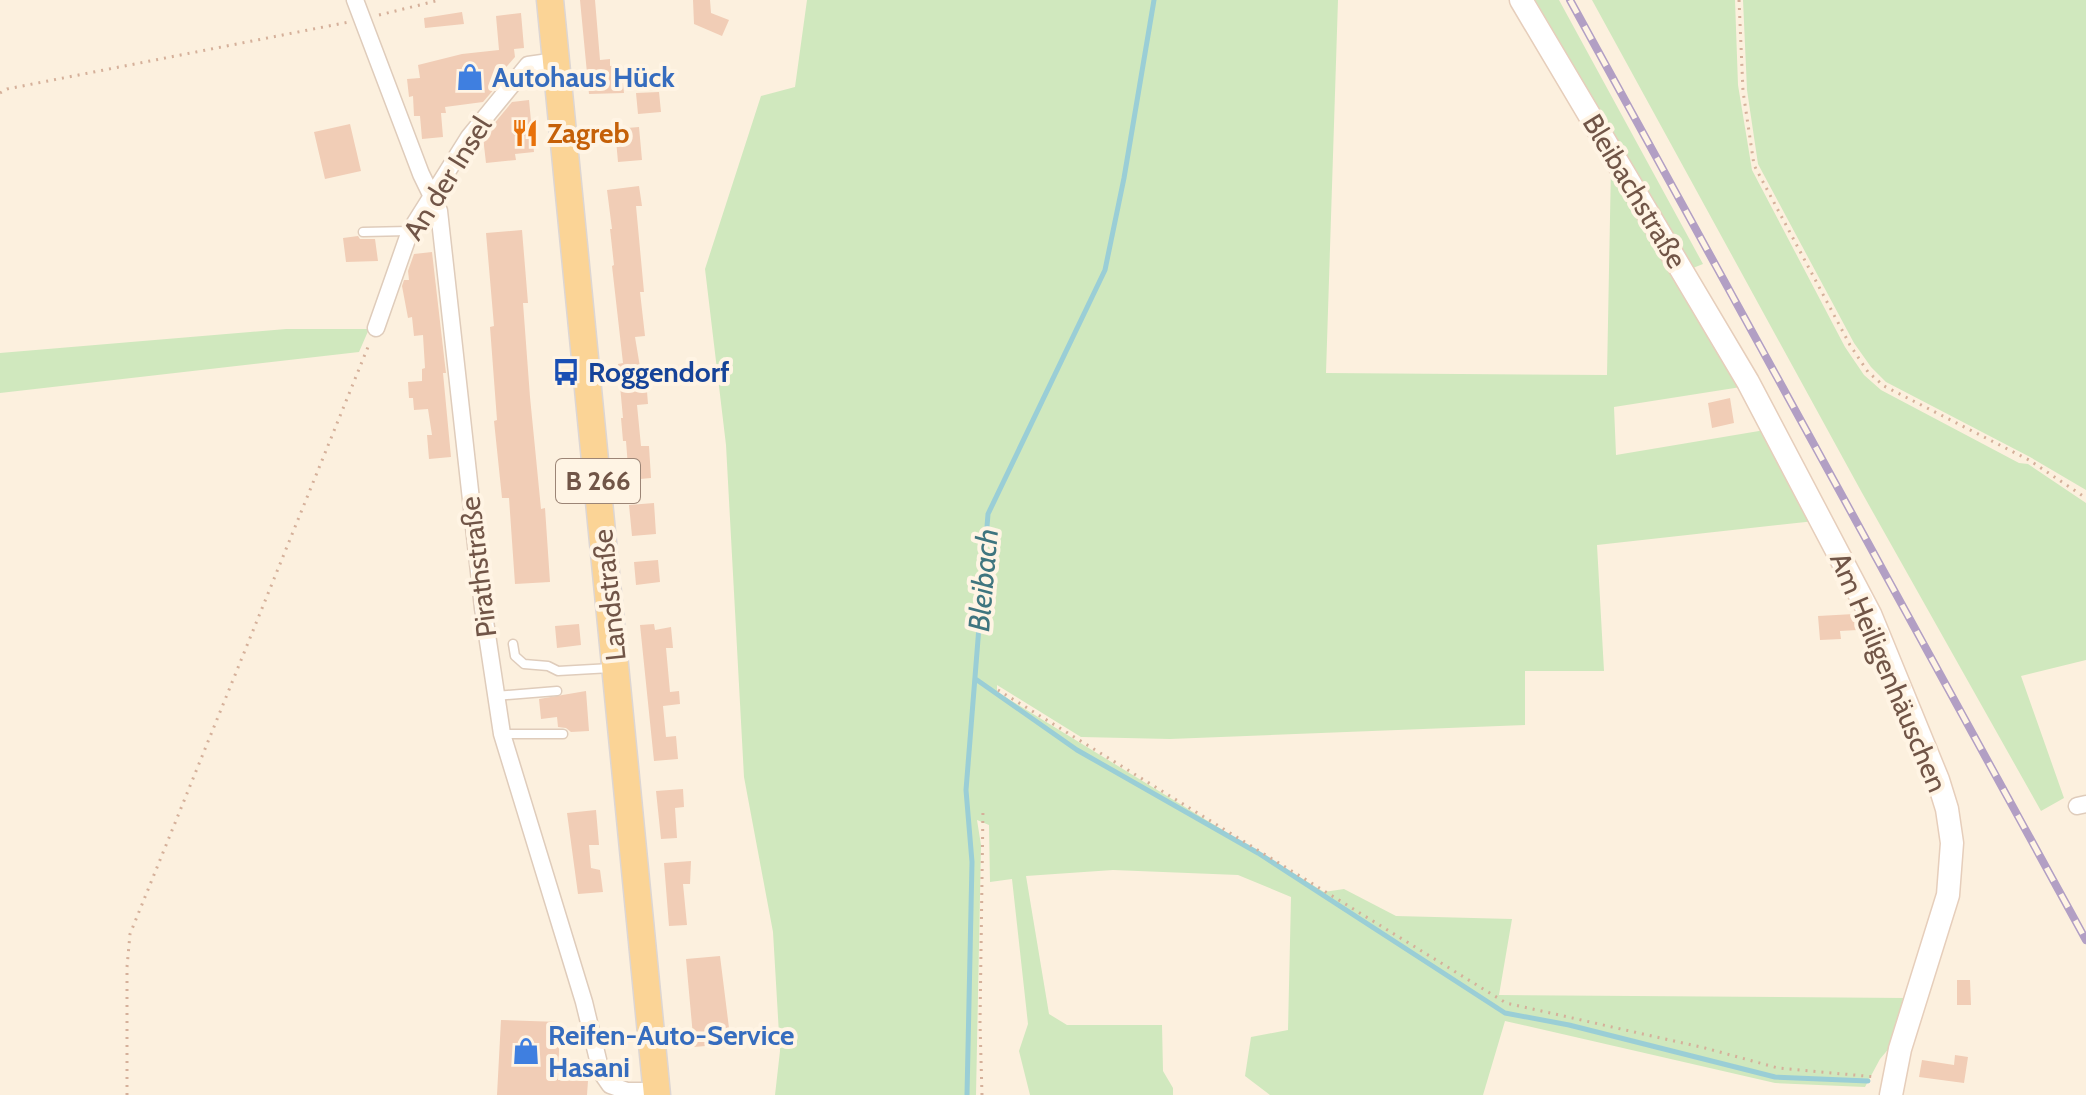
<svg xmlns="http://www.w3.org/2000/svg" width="2086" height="1095" font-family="Cabin,sans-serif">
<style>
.green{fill:#d0e8be}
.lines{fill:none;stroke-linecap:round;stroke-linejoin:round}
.stream{stroke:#9aced6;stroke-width:5}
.building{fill:#f1cdb6}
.lane-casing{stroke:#dfccbb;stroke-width:11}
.street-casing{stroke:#dfccbb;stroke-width:19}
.secondary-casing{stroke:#e6cebb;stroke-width:25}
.primary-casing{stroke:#ddd6d3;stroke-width:29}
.path{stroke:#d5b09a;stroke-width:3;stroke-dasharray:2 6;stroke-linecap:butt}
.lane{stroke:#fff;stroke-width:8}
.street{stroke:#fff;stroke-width:16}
.secondary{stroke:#fff;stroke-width:22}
.primary{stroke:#fbd496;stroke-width:26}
.rail-casing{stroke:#b29fc4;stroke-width:8}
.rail{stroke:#fff4e4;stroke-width:5;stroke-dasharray:15;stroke-linecap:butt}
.labels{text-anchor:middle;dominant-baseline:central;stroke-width:8;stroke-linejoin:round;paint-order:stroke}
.shield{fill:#fff4e4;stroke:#9c8576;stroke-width:2}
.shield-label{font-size:26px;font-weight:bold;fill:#715547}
.shop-label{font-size:28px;font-weight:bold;fill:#366cbe;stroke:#fff4e4;text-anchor:start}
.food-label{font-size:28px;font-weight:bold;fill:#c56008;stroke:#fff4e4;text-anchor:start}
.street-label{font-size:28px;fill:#715547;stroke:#fff4e4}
.transit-label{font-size:28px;font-weight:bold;fill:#164399;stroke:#fff4e4;text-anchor:start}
.water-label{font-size:30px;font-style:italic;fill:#3f757f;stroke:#fff4e4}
</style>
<rect width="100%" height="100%" fill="#fcf0de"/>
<path class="green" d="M807 0H1338L1326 373 1607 375 1611 165 1741 387 1614 407 1616 455 1765 430 1815 521 1597 545 1604 671H1525V725L1170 739 1081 737 997 685V692L1324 892 1344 889 1396 916 1512 919 1499 995 1905 998 1891 1046 1880 1059 1865 1087 1775 1083 1505 1021 1483 1095H1270L1245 1076 1251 1037 1288 1030 1291 897 1238 875 1113 870 1026 876 1049 1014 1067 1025H1162L1163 1071 1173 1088V1095H1030L1019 1051 1028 1024 1012 879 990 882 989 825 977 820 981 845 976 1095H775L780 1051 773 932 744 777 726 445 705 269 761 96 795 87Z
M1535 0H1559L1703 264 1693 268Z
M1592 0H1735L1738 85 1752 170 1845 347 1864 375 1881 390 2019 463 2028 464 2086 503V660L2021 676 2064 798 2041 811 1861 491Z
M1743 0H2086V490L2030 457 1886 382 1871 367 1854 343 1758 164 1747 90Z
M286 329H369L359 352 0 393V353Z"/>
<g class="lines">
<path class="stream" d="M977 680 1077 750 1258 853 1505 1013 1569 1025 1775 1077 1868 1081
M967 1095 972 862 966 790 988 514 1105 270 1124 178 1154 0"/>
</g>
<path class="building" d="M580 0H595L600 60 610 59V66L621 65 624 93 589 94Z
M693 0H710L711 13 729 20 722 36 694 24Z
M462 12 464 24 425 28 424 18Z
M521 13 524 48 514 49 515 57 500 74 501 81 483 102 445 107 446 113H441L443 137 422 139 420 116H414L413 96 409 97 407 79 420 78 418 65 462 54 499 50 496 16Z
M659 92 661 112 638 114 636 93Z
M529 100 534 152 515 154 516 160 486 163 483 137 512 102Z
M350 124 361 171 325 179 314 132Z
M639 127 642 160 618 162 615 129Z
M639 186 642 206H636L644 292H640L645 336 635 337 642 379H646L648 404 637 405 641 446H649L651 478 629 480 626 441H623L621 418H623L618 364 623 363 612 266 614 265 610 229H612L607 190Z
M522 230 528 303H523L530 397 541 509 545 508 550 582 515 584 509 498H502L494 421 497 420 490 327 494 326 486 233Z
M358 236 360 239H375L378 261 346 262 343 238Z
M432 252 445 365 446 373H443L451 457 429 459 427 435H432L428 409 414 410 413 398H409L408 382 422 381V369L425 368 423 335 414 336 412 317 408 318 402 286 404 280H409L408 271 414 254Z
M1730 398 1734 423 1712 428 1708 403Z
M654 503 656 534 632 536 629 505Z
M658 560 660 582 636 585 634 562Z
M1854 614 1858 630 1840 631 1841 639 1820 640 1818 616Z
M579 624 581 645 557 648 555 626Z
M654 624 655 630 671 627 673 648H666L670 692 679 691 680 704 663 706 666 737 676 736 678 759 654 761 640 625Z
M586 691 589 731 571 732 566 728 558 727 557 717 541 719 539 699Z
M683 789 684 807 675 808 677 838 661 839 656 791Z
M596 810 599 845H589L591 868 600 870 603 892 578 894 567 813Z
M691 861 690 884H683L687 925 669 926 664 863Z
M720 956 729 1028H726L728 1044 694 1047 686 959Z
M1957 980H1970L1971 1005H1957Z
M501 1020 560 1022 558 1080 588 1081 587 1095H497Z
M1955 1055 1968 1057 1964 1083 1919 1077 1922 1060 1954 1065Z"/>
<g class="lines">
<g class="lane-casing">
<path id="lane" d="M363 232 409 231
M513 644 515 656 524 664 548 666 558 671 611 668
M496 696 557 691
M502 734H563"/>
</g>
<g class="street-casing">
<path id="street" d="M355 0 421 174 439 211 483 608 502 734 584 1002 601 1072 610 1085 627 1091H657
M376 328 410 231 469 137 528 65 556 61
M2077 806 2086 804"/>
</g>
<g class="secondary-casing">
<path id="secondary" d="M1521 0 1748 382 1870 614 1938 780 1947 809 1952 843 1948 895 1900 1049 1891 1095"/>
</g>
<g class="primary-casing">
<path id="primary" d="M550 0 657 1095"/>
</g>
<path class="path" d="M1739 0 1743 91 1754 165 1850 345 1868 372 1884 386 2029 460 2086 498
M379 15 440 0
M0 93 7 89 349 22
M998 690 1506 1003 1705 1048 1778 1068 1876 1077
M127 1095V967L130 934 370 342
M982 1095 980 1023 983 808"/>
<use href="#lane" class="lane"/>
<use href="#street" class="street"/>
<use href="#secondary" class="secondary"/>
<use href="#primary" class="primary"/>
<g class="rail-casing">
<path id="rail" d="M1570 0 2086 940"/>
</g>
<use href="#rail" class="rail"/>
</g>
<defs>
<g id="shop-bare" transform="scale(2.16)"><path d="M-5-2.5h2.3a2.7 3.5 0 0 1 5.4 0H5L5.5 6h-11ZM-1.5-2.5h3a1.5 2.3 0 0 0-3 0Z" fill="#3f7fe0" stroke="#fff4e4" stroke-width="2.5" paint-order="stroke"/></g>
<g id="restaurant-bare" transform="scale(2.16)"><path d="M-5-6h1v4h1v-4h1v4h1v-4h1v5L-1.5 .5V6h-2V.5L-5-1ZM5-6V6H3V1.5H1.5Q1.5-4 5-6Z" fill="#e8710a" stroke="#fff4e4" stroke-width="2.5" paint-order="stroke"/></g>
<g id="bus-bare" transform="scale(2.16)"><path d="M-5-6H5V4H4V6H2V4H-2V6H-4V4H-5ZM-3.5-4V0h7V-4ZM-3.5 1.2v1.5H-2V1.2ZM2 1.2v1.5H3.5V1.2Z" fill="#1a4fb4" stroke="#fff4e4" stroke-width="2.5" paint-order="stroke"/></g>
</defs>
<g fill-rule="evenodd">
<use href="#shop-bare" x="470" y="77"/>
<use href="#restaurant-bare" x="525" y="133"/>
<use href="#bus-bare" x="566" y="372"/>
<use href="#shop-bare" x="526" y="1051"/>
</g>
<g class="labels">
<rect class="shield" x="556" y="459" width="84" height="44" rx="6"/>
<g class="shield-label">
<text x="598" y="481">B 266</text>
</g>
<g class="shop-label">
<text x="492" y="77">Autohaus Hück</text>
<text x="548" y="1035">Reifen-Auto-Service<tspan x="548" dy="32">Hasani</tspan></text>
</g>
<g class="food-label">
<text x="547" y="133">Zagreb</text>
</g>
<g class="street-label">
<text transform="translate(447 178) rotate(-58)">An der Insel</text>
<text transform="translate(1635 191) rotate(59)">Bleibachstraße</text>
<text transform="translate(478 567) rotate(-97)">Pirathstraße</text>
<text transform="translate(609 595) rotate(-96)">Landstraße</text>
<text transform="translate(1889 672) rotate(67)">Am Heiligenhäuschen</text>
</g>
<g class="transit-label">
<text x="588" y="372">Roggendorf</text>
</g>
<g class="water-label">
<text transform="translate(983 580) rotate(-85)">Bleibach</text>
</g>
</g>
</svg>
